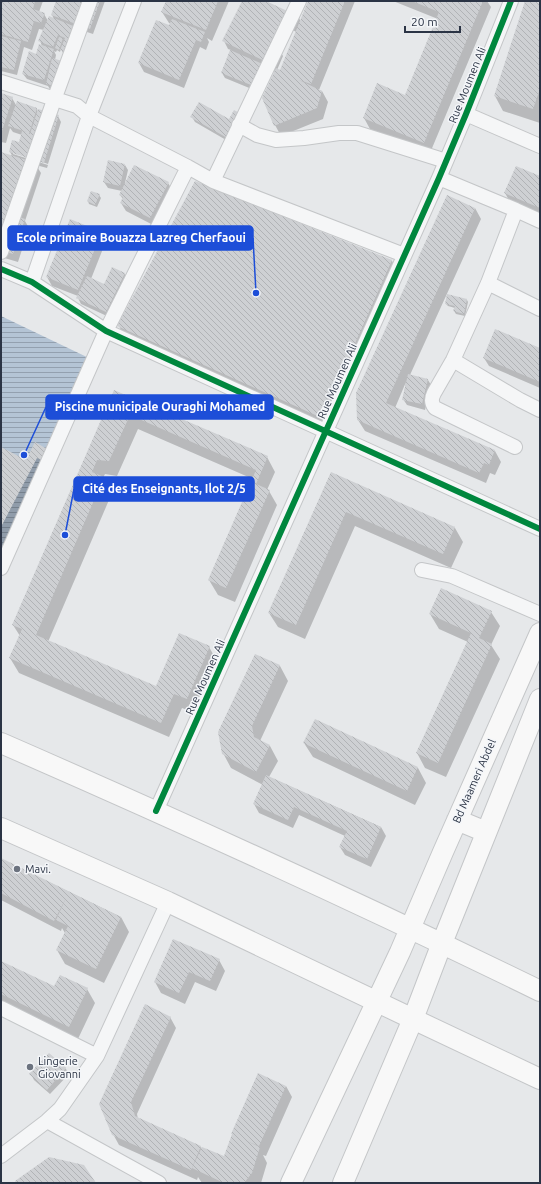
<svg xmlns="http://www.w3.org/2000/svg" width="541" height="1184" font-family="Ubuntu,sans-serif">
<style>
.water{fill:url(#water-rules)}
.shadow{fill:#0003;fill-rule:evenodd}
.building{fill:url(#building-back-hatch)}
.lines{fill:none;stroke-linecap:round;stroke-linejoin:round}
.street-casing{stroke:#c4c6c8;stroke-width:16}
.secondary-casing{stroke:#c4c6c8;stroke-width:22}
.street{stroke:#f5f6f7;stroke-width:14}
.secondary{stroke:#f8f8f8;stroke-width:20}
.cycleway-casing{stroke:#f4f6f9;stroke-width:8}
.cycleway{stroke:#00873e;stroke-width:6}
.poi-dot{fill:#6c737f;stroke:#f4f6f9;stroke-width:1.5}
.labels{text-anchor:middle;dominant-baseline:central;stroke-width:3;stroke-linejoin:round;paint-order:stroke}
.street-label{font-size:11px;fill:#2b3445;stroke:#f4f6f9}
.poi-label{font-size:11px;fill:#2b3445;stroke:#f4f6f9;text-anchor:start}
.leader{fill:none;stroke:#1d4ed8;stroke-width:1.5}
.callout-dot{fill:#1d4ed8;stroke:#f4f6f9;stroke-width:1.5}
.callout{fill:#1d4ed8;stroke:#1d4ed8;stroke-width:1.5}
.callout-label{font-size:12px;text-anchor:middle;font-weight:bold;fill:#fff}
</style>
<defs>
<pattern id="water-rules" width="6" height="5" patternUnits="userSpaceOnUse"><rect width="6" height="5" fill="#b4c4d5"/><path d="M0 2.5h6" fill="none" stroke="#93a0af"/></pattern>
<pattern id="building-back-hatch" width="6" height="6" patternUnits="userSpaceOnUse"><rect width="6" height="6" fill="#ced0d3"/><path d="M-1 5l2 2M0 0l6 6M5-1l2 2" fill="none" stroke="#b1b3b6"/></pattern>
</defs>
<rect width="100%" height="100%" fill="#e6e8ea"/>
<path class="water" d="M1 316 91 359 1 551Z"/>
<path class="shadow" d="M1 1H43L39 12 44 14 48 21 54 19 52 15 57 1H105L93 34 78 29 64 55 61 49 60 52 57 50 56 52 54 51 56 55 55 60 63 92 50 89 48 86 27 79 23 74 42 46 40 41 44 30 39 29 32 50 24 47 17 75 1 71Z
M167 1H229L212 41 207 38 209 42 206 50 200 47 184 88 144 72 139 63 170 26 171 24 169 23 162 12Z
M243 1H264L299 18 301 22 309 1H355L319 90 322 91 328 102 323 119 281 136 275 125V72L265 67 259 92 225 78 222 73 231 50 228 49 224 41ZM287 28 297 32 280 72 277 70 283 56 278 48Z
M393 1H487L491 7 430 153 370 129 364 118 406 96 438 19Z
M526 1H531L540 4V123L503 111 495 96Z
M1 95 12 98 16 105 37 109 38 112 58 116 61 122 48 164 13 152V154L48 165 47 168 36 165 41 173 25 221 29 228 18 262 1 257V153L13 157 10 152 19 144 22 135 13 132 10 128 6 143 1 142Z
M192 117 229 120 233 144 195 122Z
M125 165 128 170 125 183H168L173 191 155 226 126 211 121 203 123 199 120 195 122 191 108 188 104 182Z
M540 177V214L510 202 505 193Z
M195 182 392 261 397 269 327 426 123 334 119 326Z
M99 195 101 198 97 207 89 204 88 201Z
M475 208 481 219 410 375 428 380 431 385 425 410 407 405 403 399 406 382 395 408 495 451 501 462 495 475 490 473 486 483 365 431 358 420Z
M101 233 106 241 91 279 104 285 125 274 128 279 109 317 81 304 78 298V296L52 286 47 277Z
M467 300 468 302 465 316 456 314 454 311 455 308 448 306 446 304Z
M540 350V388L489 366 484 358Z
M115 391 267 457 275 472 267 490 269 491 277 505 235 602 218 595 209 580 253 479 138 429 117 476 105 474 103 478 112 493 48 642 156 688 209 647 217 661 195 713 182 708 169 737 19 673 10 658 20 636 13 625Z
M1 448 26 461 47 450 44 468 1 549Z
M331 473 455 528 463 542 451 568 355 526 305 639 278 627 269 613Z
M491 612 500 626 491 645 500 659 446 777 425 768 417 753 468 642 439 629 430 614Z
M255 655 280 666 288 681 260 741 270 746 278 761 269 777 381 827 386 836 371 867 345 855 340 847 345 836 299 815 293 828 259 813 254 804 263 785 231 768 223 753Z
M304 743 418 768 426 783 415 805 313 757Z
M1 859 121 917 129 932 104 983 65 964 57 950 65 933 62 928 61 931 1 900Z
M219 960 225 971 216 991 195 982 185 1004 161 993 155 982Z
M1 962 55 988 87 989 95 1003 77 1041 1 1004Z
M170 1017 176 1028 137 1114 138 1119 201 1147 202 1149 225 1157 286 1086 292 1097 266 1156 263 1155 267 1163 261 1183H202L198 1177 197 1180 119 1145 113 1134Z
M49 1054 66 1069 69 1074 50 1094 34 1080 31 1074Z"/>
<path class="building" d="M1 1H35L33 9 45 13 41 23 34 21 28 42 1 34Z
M56 1H100L90 29 51 15Z
M166 1H218L206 30 161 12Z
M242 1H266L300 17 295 26 282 20 271 43 279 47 271 64 222 41Z
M308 1H345L311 84 299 80 322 91 317 108 274 126 262 98 276 68 280 70Z
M412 1H483L424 143 363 118 377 83 405 95 439 12Z
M525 1H534L540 3V89L533 109 494 96Z
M49 16 78 28 68 53 60 50 65 38 58 35 53 47 38 41Z
M172 19 205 32 201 42 196 40 179 80 138 63 156 20 169 25Z
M1 36 21 41 14 70 1 67Z
M59 37 63 38 59 50 55 48Z
M39 44 54 49 44 80 22 74 29 51 36 54Z
M230 50 265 65 256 87 221 73Z
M52 58 66 62 60 87 46 84Z
M1 93 13 97 1 134Z
M17 101 37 108 29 134H30L38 109 59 115 44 163 9 152 12 140 19 142 22 131 27 132 8 126Z
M199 102 229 119 234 110 243 115 229 139 190 117Z
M1 152 36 163 19 217 25 219 13 254 1 250Z
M108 160 125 164 120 186 103 182Z
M134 165 169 182 150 218 120 203 123 197 119 195Z
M516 166 540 176V208L504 193Z
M195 181 392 260 322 418 117 326Z
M91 191 100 194 95 205 87 201Z
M447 195 475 208 386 403 495 450 489 465 484 463 479 473 357 420 356 393Z
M70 219 102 232 78 290 46 277Z
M112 267 125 273 106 312 76 298 87 276 104 284Z
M447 294 467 299 464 314 453 311 455 306 445 304Z
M495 329 540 348V382L483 358Z
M408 374 428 379 422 404 402 400Z
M114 390 268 456 256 484 270 490 226 588 208 580 256 470 130 415 109 461 97 460 92 472 104 477 36 635 156 686 179 633 210 646 187 699 174 694 161 723 9 658 22 629 12 625Z
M35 442 47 449 42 460 37 458 1 527V447L26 460Z
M331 472 455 527 443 554 346 512 296 625 268 613Z
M441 588 492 611 479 638 492 644 438 763 416 753 471 633 429 614Z
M255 654 280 665 252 726 254 737 270 745 256 772 222 754 218 732Z
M315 719 418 767 407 791 303 743Z
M266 775 381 827 367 859 339 847 347 831 294 807 288 820 253 804Z
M1 858 121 917 96 969 56 950 68 926 56 920 66 898 54 921 1 893Z
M173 939 220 959 210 981 189 972 179 993 154 982Z
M1 961 54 986 60 975 88 988 69 1027 1 994Z
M145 1004 171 1017 131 1102 135 1116 201 1146 191 1170 112 1135 99 1104Z
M49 1053 66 1068 47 1090 29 1074Z
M258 1073 286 1086 259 1146 244 1140 260 1147 252 1173 244 1183H224L192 1168 202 1147 224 1156 232 1134H231Z
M49 1157 84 1165 96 1183H16L15 1181Z"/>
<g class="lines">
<g class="street-casing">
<path id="street" d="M1 82 77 106 89 116 188 167 213 181 404 255
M466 114 540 146
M239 125 257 135 276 140 304 138 339 133H357L446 161
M439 178 516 210 540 221
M213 181 299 1
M1 252 54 100 90 1
M1 269 32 282 106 331 540 529
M32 282 89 116 134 1
M488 283 540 309
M453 360 520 400 540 410
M515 447 435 408C431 403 431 399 434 393L453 360 488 283 516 210
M1 568 106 331 188 167
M422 570 452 576 540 614
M156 811 439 178 466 114 511 1
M1 1008 97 1056
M47 1121 159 1183
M1 1156 47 1121 60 1109 97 1056 168 902"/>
</g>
<g class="secondary-casing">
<path id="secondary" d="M1 743C182 822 362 904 540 991
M457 820 486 832
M1 828 168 902 413 1019 540 1079
M291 1183 400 952 443 852 540 633
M343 1183 413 1019 442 943 540 699"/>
</g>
<use href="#street" class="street"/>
<use href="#secondary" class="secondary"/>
<g class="cycleway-casing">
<path id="cycleway" d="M1 269 32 282 106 331 540 529
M156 811 439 178 466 114 511 1"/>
</g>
<use href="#cycleway" class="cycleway"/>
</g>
<g class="poi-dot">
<circle cx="17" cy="869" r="4"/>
<circle cx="30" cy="1067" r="4"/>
</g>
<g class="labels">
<g class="street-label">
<text transform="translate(467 85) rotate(-68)">Rue Moumen Ali</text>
<text transform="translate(337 381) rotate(-66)">Rue Moumen Ali</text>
<text transform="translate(205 677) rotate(-66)">Rue Moumen Ali</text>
<text transform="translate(474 781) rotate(-66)">Bd Maameri Abdel</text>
</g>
<g class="poi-label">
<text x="25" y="869">Mavi.</text>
<text x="38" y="1061">Lingerie<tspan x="38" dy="13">Giovanni</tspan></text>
</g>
</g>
<path class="leader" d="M256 293L253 238M24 455L46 407M65 535L74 489"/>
<g class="callout-dot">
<circle cx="256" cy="293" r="4"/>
<circle cx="24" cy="455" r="4"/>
<circle cx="65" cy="535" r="4"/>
</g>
<g class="callout">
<rect x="8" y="226" width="245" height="24" rx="4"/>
<rect x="46" y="395" width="227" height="24" rx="4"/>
<rect x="74" y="477" width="180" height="24" rx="4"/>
</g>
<g class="callout-label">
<text x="131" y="242">Ecole primaire Bouazza Lazreg Cherfaoui</text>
<text x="160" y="411">Piscine municipale Ouraghi Mohamed</text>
<text x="164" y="493">Cité des Enseignants, Ilot 2/5</text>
</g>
<rect width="541" height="1184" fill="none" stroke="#2b3445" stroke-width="4"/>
<path d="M405 26v6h55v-6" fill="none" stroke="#2b3445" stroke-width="2"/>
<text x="411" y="26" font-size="12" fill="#2b3445" stroke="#f4f6f9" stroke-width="3" paint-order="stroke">20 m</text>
</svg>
